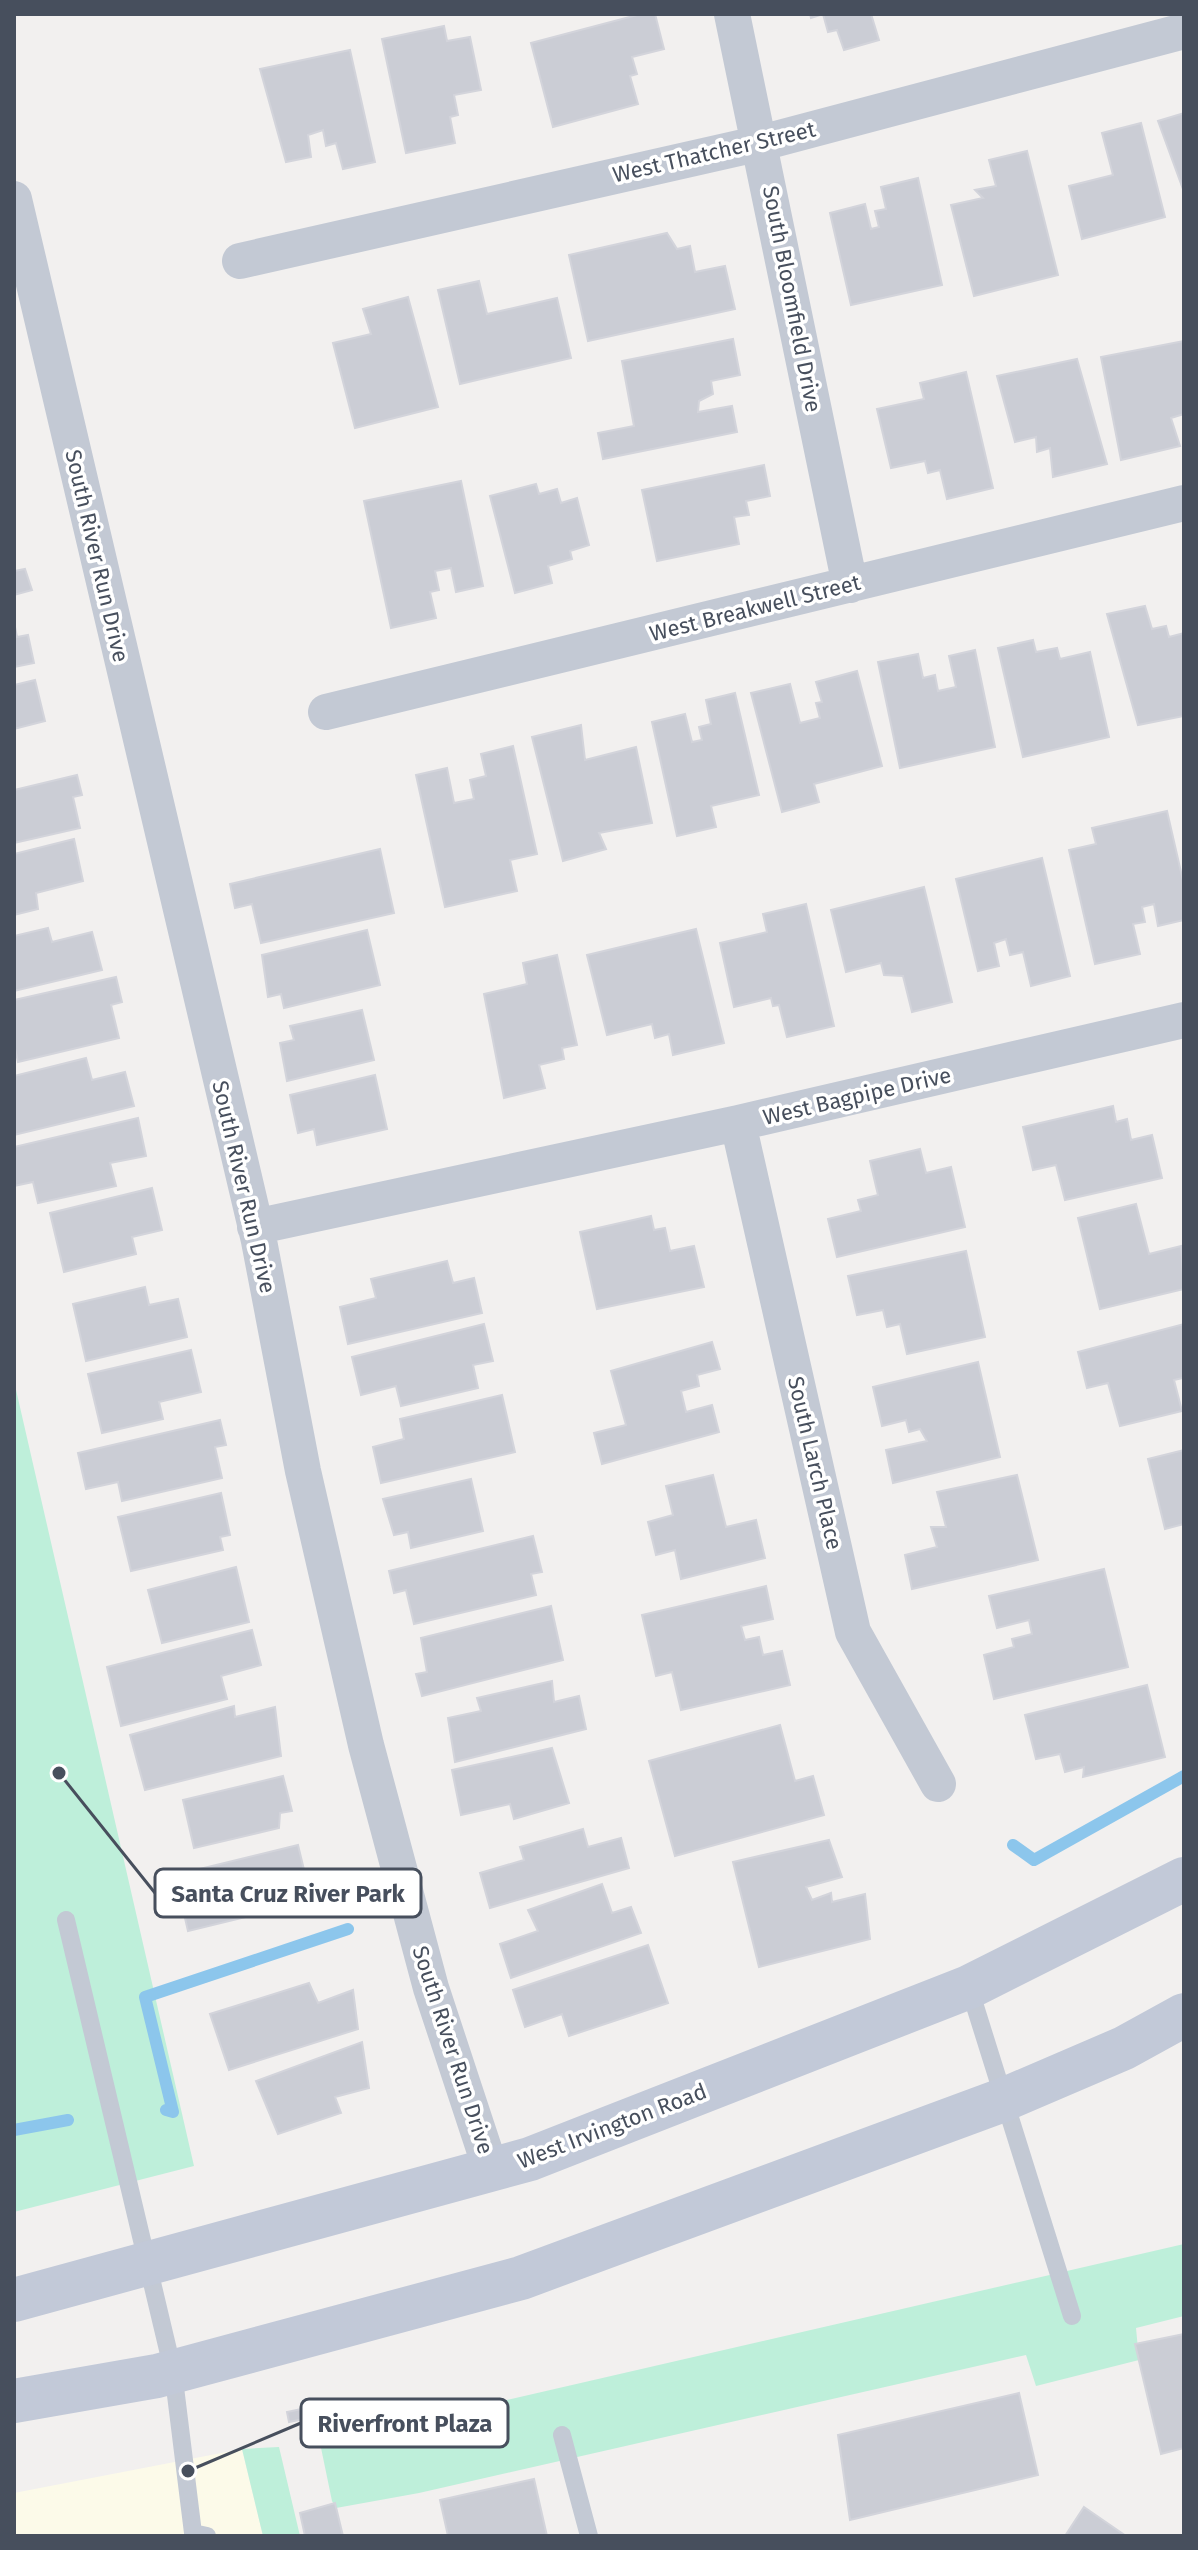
<svg xmlns="http://www.w3.org/2000/svg" width="1198" height="2550" font-family="'Fira Sans',sans-serif">
<style>
.commercial{fill:#fcfae9}
.green{fill:#beefda}
.lines{fill:none;stroke-linecap:round;stroke-linejoin:round}
.stream{stroke:#8cc6ec;stroke-width:12}
.building{fill:#cbcdd5;stroke:#d3d4db;stroke-width:2}
.lane{stroke:#c3c9d4;stroke-width:18}
.street{stroke:#c3c9d4;stroke-width:36}
.secondary{stroke:#c2c9d8;stroke-width:44}
.labels{text-anchor:middle;dominant-baseline:central;stroke-width:7;stroke-linejoin:round;paint-order:stroke}
.street-label{font-size:22px;fill:#474f5d;stroke:#fff}
.leader{fill:none;stroke:#474f5d;stroke-width:3}
.callout-dot{fill:#474f5d;stroke:#fff;stroke-width:3}
.callout{fill:#fff;stroke:#474f5d;stroke-width:3}
.callout-label{font-size:24px;text-anchor:middle;font-weight:bold;fill:#474f5d}
</style>
<rect width="100%" height="100%" fill="#f2f0ef"/>
<path class="commercial" d="M242 2449 263 2536H14V2493Z"/>
<path class="green" d="M14 1381 194 2166 14 2212Z
M1184 2244V2316L1136 2328 1139 2360 1036 2386 1026 2355 419 2493 336 2508 332 2501 320 2443Z
M279 2447 300 2536H263L242 2449Z"/>
<g class="lines">
<path class="stream" d="M1013 1845 1034 1860 1184 1776
M166 2110 173 2112 145 1997 348 1929
M14 2130 68 2120"/>
</g>
<path class="building" d="M641 14H655L664 49 632 57 637 74 630 76 638 104 553 127 531 43Z
M810 14H871L879 40 844 50 837 30 828 32 823 14 811 18Z
M444 26 447 41 470 37 481 90 454 95 458 115 450 117 455 143 406 153 382 39Z
M350 50 375 162 343 169 336 143 326 146 323 130 308 135 311 157 286 162 260 69Z
M1184 113V192L1158 121Z
M1141 123 1165 217 1082 239 1069 186 1113 175 1102 133Z
M1027 151 1058 275 974 296 951 205 983 198 975 190 996 186 989 160Z
M918 178 942 285 851 305 830 213 865 204 871 229 879 227 875 211 886 209 881 187Z
M667 233 677 249 690 246 695 272 725 266 735 309 588 341 569 255Z
M479 281 487 314 557 298 571 358 460 384 438 290Z
M408 297 438 407 355 428 333 343 371 334 363 309Z
M733 339 740 375 711 381 713 394 699 401 698 412 732 406 737 432 603 459 598 433 634 426 622 361Z
M1184 341V414L1171 418 1180 446 1121 460 1101 357Z
M1077 359 1107 464 1053 477 1050 448 1037 452 1036 437 1015 442 997 376Z
M966 372 993 488 947 499 940 470 928 473 925 461 891 468 877 409 924 399 920 383Z
M764 465 770 496 746 501 749 515 734 517 739 544 657 561 642 490Z
M461 481 483 586 456 592 451 568 435 571 439 590 430 592 436 618 391 628 364 501Z
M536 484 539 494 557 489 561 503 577 498 589 545 570 551 572 559 548 566 552 583 515 593 490 496Z
M25 569 32 590 14 595V571Z
M1145 606 1152 629 1166 626 1169 637 1184 633V716L1138 725 1107 614Z
M14 622 17 637 28 635 34 663 14 667Z
M1033 640 1036 652 1057 648 1060 659 1090 652 1109 737 1023 757 998 648Z
M975 650 995 747 900 768 878 662 918 654 923 678 935 675 938 691 956 687 949 656Z
M857 671 882 766 814 784 819 802 782 812 751 693 790 684 800 723 820 718 816 703 822 702 816 682Z
M35 680 45 721 14 729V685Z
M735 693 759 795 711 806 716 827 677 836 652 722 685 714 692 742 702 740 699 727 711 724 706 700Z
M581 725 585 760 636 747 652 823 599 833 606 849 563 861 532 737Z
M513 746 537 854 510 860 517 891 445 907 416 775 447 768 454 803 474 799 470 780 486 776 481 754Z
M77 775 82 795 73 797 80 828 14 843V790Z
M1167 811 1184 885V920L1158 926 1154 904 1142 907 1145 922 1133 924 1140 954 1095 964 1069 850 1096 844 1092 828Z
M74 839 83 881 36 893 38 909 14 915V854Z
M380 849 394 913 261 943 252 904 235 908 230 884Z
M1042 858 1070 976 1031 986 1023 952 1010 955 1006 939 994 943 999 966 978 971 956 879Z
M924 887 952 1002 912 1012 903 976 884 975 881 963 846 972 831 910Z
M806 904 834 1026 787 1037 779 1005 773 1006 771 998 734 1007 720 943 767 932 763 914Z
M48 928 52 942 92 932 102 970 14 991V936Z
M696 929 724 1043 673 1055 669 1034 655 1038 652 1024 607 1035 587 955Z
M367 930 380 985 284 1008 281 994 268 997 262 955Z
M557 955 577 1045 562 1048 564 1059 539 1065 545 1088 504 1098 484 994 527 984 523 963Z
M116 977 122 1002 111 1005 119 1038 18 1062 14 1044V1000Z
M362 1010 374 1060 287 1081 280 1043 294 1040 290 1026Z
M86 1058 92 1080 125 1072 134 1106 14 1135V1076Z
M375 1075 387 1129 317 1145 314 1129 298 1133 290 1095Z
M1113 1106 1116 1122 1127 1119 1131 1140 1152 1135 1162 1178 1065 1200 1056 1165 1033 1170 1023 1127Z
M138 1118 146 1156 110 1163 116 1186 38 1203 33 1182 14 1186V1147Z
M920 1149 926 1173 951 1167 965 1227 837 1257 828 1219 861 1211 858 1200 878 1195 870 1161Z
M152 1188 162 1230 132 1237 136 1254 64 1272 50 1213Z
M1136 1204 1149 1254 1181 1246 1184 1289 1100 1309 1078 1218Z
M651 1216 654 1230 665 1228 670 1251 694 1246 704 1287 597 1309 580 1232Z
M966 1251 985 1337 907 1354 900 1324 887 1327 883 1310 857 1315 848 1276Z
M447 1261 453 1283 474 1278 482 1313 348 1344 340 1307 376 1298 371 1279Z
M145 1287 149 1305 178 1299 187 1337 86 1361 73 1304Z
M484 1324 493 1361 473 1365 478 1388 401 1406 396 1386 361 1395 352 1357Z
M1184 1324 1183 1378 1174 1380 1182 1411 1120 1426 1108 1383 1087 1388 1078 1352Z
M712 1342 720 1369 697 1375 699 1386 681 1391 686 1412 712 1405 719 1432 602 1464 594 1433 626 1425 611 1371Z
M191 1350 201 1392 159 1402 163 1419 102 1433 88 1374Z
M978 1362 1000 1457 893 1483 886 1450 927 1441 920 1429 909 1432 906 1420 882 1426 873 1387Z
M502 1395 515 1452 381 1483 373 1447 404 1439 400 1419Z
M220 1420 226 1445 215 1447 222 1478 122 1501 118 1482 86 1489 78 1453Z
M1184 1450V1524L1165 1529 1148 1459Z
M713 1475 726 1527 756 1520 765 1558 681 1579 675 1550 656 1555 648 1522 673 1515 666 1486Z
M1017 1475 1038 1560 912 1589 905 1555 937 1547 931 1527H946L937 1492Z
M471 1479 483 1531 411 1548 408 1532 394 1535 383 1499Z
M221 1493 230 1535 220 1537 223 1550 131 1571 118 1517Z
M533 1536 542 1572 531 1574 536 1595 414 1624 406 1590 394 1593 389 1571Z
M236 1567 249 1622 162 1643 148 1590Z
M1104 1569 1128 1667 994 1699 984 1655 1014 1647 1012 1639 1032 1634 1029 1620 997 1628 989 1596Z
M766 1586 773 1619 741 1626 745 1640 759 1637 763 1655 782 1651 790 1685 681 1710 672 1672 656 1676 642 1615Z
M551 1606 563 1660 422 1696 416 1674 427 1672 421 1638Z
M252 1630 261 1665 221 1676 227 1699 121 1726 107 1667Z
M552 1681 554 1702 579 1696 586 1729 455 1762 448 1718 481 1711 477 1698Z
M1147 1685 1165 1757 1083 1777 1084 1767 1065 1772 1060 1754 1036 1759 1025 1715Z
M234 1706 235 1717 275 1707 281 1756 145 1790 130 1735Z
M780 1725 795 1781 813 1776 824 1815 675 1856 649 1761Z
M552 1748 569 1803 514 1819 510 1804 461 1815 452 1770Z
M283 1776 292 1811 280 1813 279 1828 194 1848 183 1800Z
M583 1829 588 1847 621 1838 629 1868 490 1908 480 1873 524 1860 520 1847Z
M829 1840 842 1877 806 1887 812 1900 831 1893 832 1902 865 1894 870 1939 759 1967 733 1862Z
M298 1845 306 1878 327 1873 332 1896 188 1931 175 1875Z
M602 1884 612 1913 631 1907 641 1933 511 1978 500 1944 538 1931 528 1910Z
M648 1945 668 2003 569 2036 562 2014 525 2027 513 1990Z
M309 1983 318 2003 353 1990 358 2029 229 2070 210 2014Z
M362 2042 369 2088 335 2097 341 2113 278 2134 256 2081Z
M1184 2334V2448L1161 2454 1135 2344Z
M1019 2393 1038 2475 850 2520 838 2435Z
M311 2407 313 2417 289 2422 287 2412Z
M534 2479 547 2536H448L440 2500Z
M335 2503 343 2536H305L300 2513Z
M1084 2507 1126 2536H1065Z"/>
<g class="lines">
<path class="lane" d="M66 1920 173 2371 193 2533 207 2536
M969 1987 1072 2316
M562 2435 589 2536"/>
<path class="street" d="M732 14 850 585
M14 199 259 1241 303 1471 366 1745 431 1988 491 2170
M240 261 761 143 1184 31
M326 712 1184 503
M738 1123 853 1632 938 1784
M255 1227 738 1123 1184 1020"/>
<path class="secondary" d="M14 2300 530 2159 969 1987 1184 1879
M14 2401 157 2376 521 2278 1003 2100 1124 2048 1184 2015"/>
</g>
<g class="labels">
<g class="street-label">
<text transform="translate(714 152) rotate(-13)">West Thatcher Street</text>
<text transform="translate(792 299) rotate(79)">South Bloomfield Drive</text>
<text transform="translate(97 556) rotate(77)">South River Run Drive</text>
<text transform="translate(755 608) rotate(-14)">West Breakwell Street</text>
<text transform="translate(857 1096) rotate(-13)">West Bagpipe Drive</text>
<text transform="translate(244 1187) rotate(77)">South River Run Drive</text>
<text transform="translate(815 1463) rotate(77)">South Larch Place</text>
<text transform="translate(453 2050) rotate(72)">South River Run Drive</text>
<text transform="translate(612 2126) rotate(-21)">West Irvington Road</text>
</g>
</g>
<path class="leader" d="M59 1773L155 1893M188 2471L301 2423"/>
<g class="callout-dot">
<circle cx="59" cy="1773" r="8"/>
<circle cx="188" cy="2471" r="8"/>
</g>
<g class="callout">
<rect x="155" y="1869" width="266" height="48" rx="8"/>
<rect x="301" y="2399" width="207" height="48" rx="8"/>
</g>
<g class="callout-label">
<text x="288" y="1902">Santa Cruz River Park</text>
<text x="405" y="2432">Riverfront Plaza</text>
</g>
<rect width="1198" height="2550" fill="none" stroke="#474f5d" stroke-width="32"/>
</svg>
